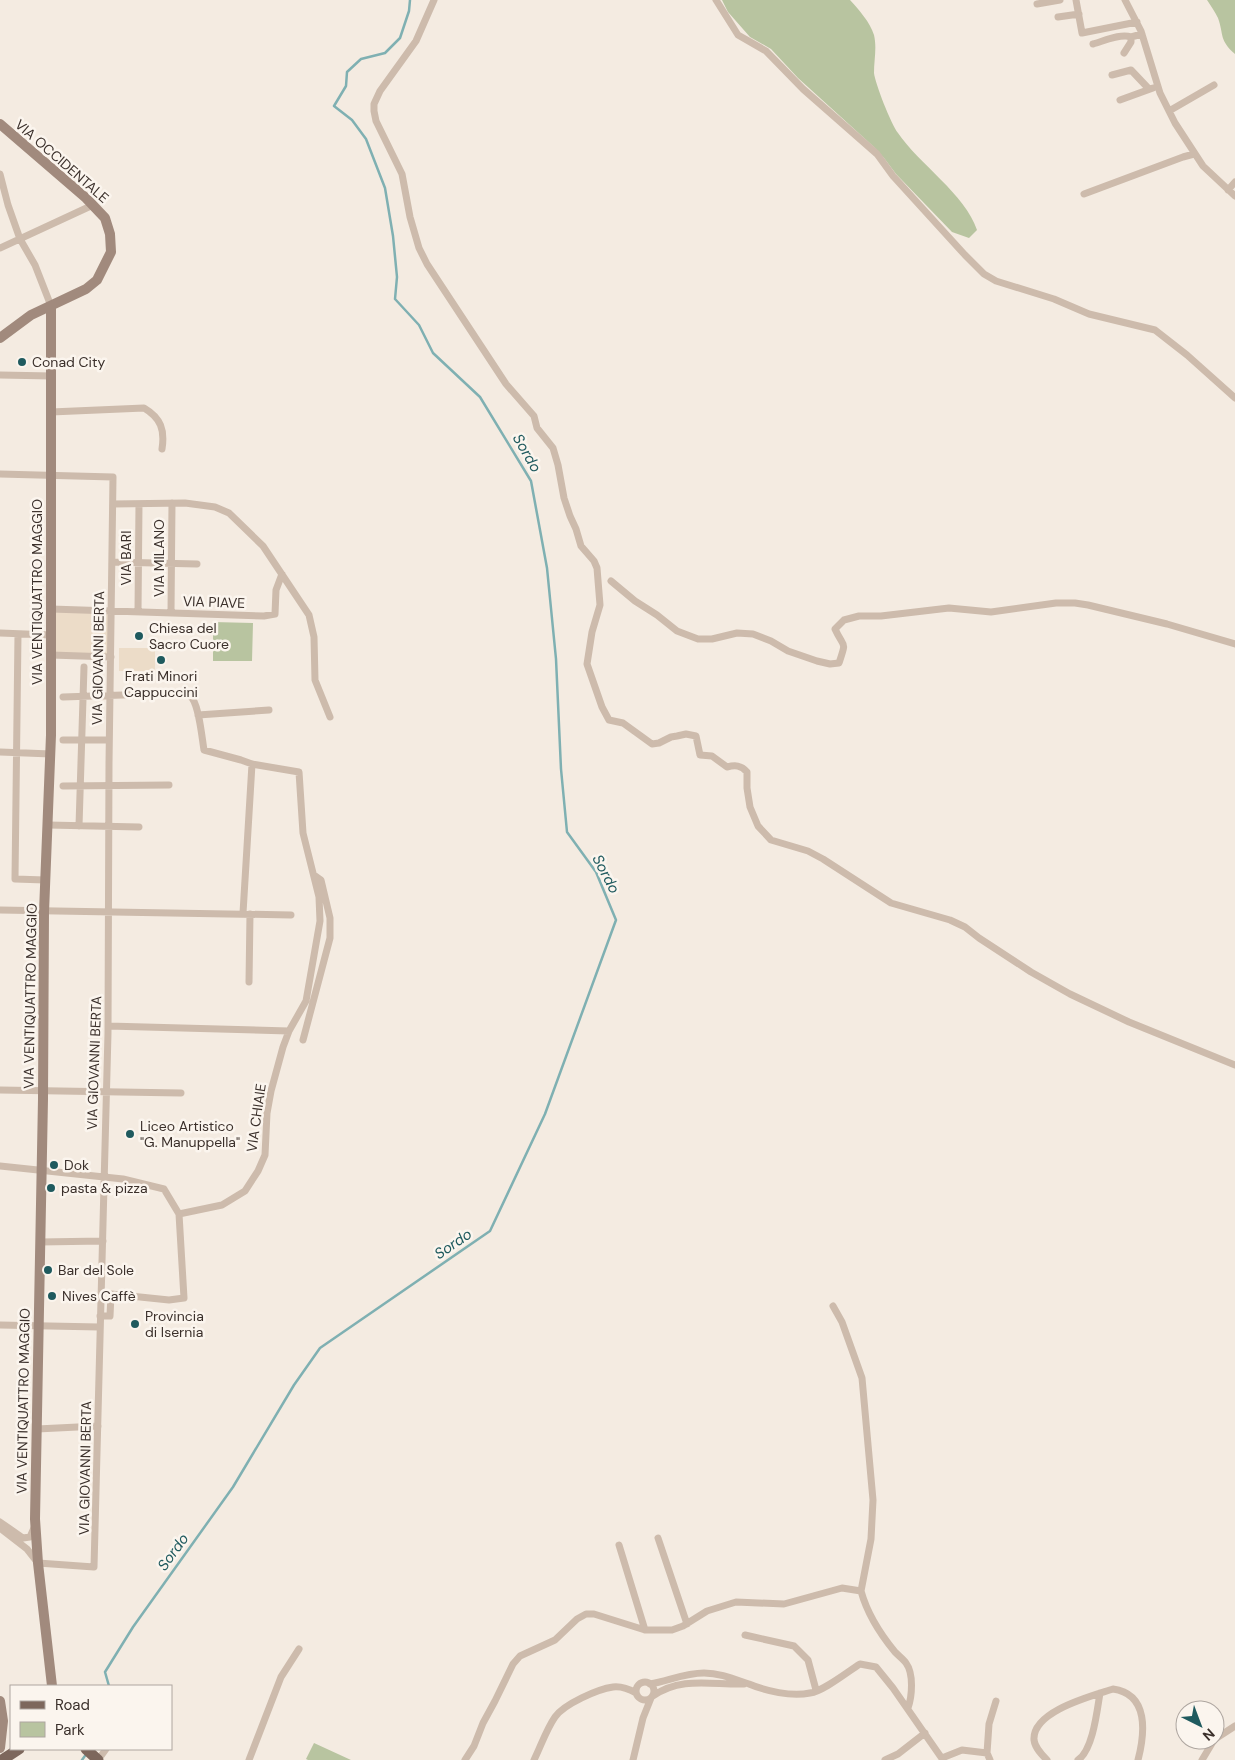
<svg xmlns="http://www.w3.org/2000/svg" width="1235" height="1760" font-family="'DM Sans',sans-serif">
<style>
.green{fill:#b8c4a0}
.plaza{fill:#ecdcc8}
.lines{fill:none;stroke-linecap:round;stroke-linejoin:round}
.stream{stroke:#7fb0b2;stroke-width:2.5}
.minor{stroke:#cdbbac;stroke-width:7}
.secondary{stroke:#a18a7d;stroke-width:10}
.primary{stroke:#7d675c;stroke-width:11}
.primary-bridge{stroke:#7d675c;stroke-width:11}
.poi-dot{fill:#1f5a5e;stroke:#fbf5ee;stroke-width:2}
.labels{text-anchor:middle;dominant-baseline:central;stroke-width:5;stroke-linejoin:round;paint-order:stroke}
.street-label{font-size:14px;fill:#3b302b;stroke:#fbf5ee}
.poi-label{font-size:14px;fill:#3b302b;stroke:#fbf5ee;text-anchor:start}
.water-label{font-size:15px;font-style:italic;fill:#1f5a5e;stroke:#fbf5ee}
</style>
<rect width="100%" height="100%" fill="#f4ebe1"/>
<path class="green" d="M722 0H850C859 10 870 22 874 35 877 48 874 60 874 73 875 83 891 124 898 133 919 164 965 194 977 230L969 238 952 232 896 174 884 158 874 147 798 78 771 49 750 37 728 12Z
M1207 0H1235V54C1219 40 1224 35 1218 18 1215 12 1211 6 1207 0Z
M213 622 253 623 252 661H213Z
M314 1743 351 1760H308L306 1759Z"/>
<path class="plaza" d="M54 612 110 613 109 655 53 654Z
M119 648H155V671H119Z"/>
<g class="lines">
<path class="stream" d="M109 1686 105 1672 133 1627 233 1487 294 1385 320 1348 490 1231 545 1114 616 920 596 872 567 832 561 769 556 659 547 568 531 481 480 397 433 353 419 325 395 299 397 277 393 236 385 188 366 139 352 120 334 106 346 86 347 72 361 59 385 53 400 38 409 11 410 0
M82 1760 87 1753"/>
<path class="minor" d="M434 0 416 41 380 91 374 104V111L376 121 402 174 410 217 419 248 427 264 506 384 534 416 537 428 553 448 558 465 564 498 570 516 576 529 581 546 594 561 597 568 600 605 592 632 587 664 602 707 609 720 623 723 652 744 659 743 671 737 677 736 686 734 696 736 700 755 712 756 727 767C735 765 741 765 747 772V788L750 807 758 826 771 840 808 851 823 859 891 903 950 920 965 927 979 938 1031 972 1070 994 1129 1022 1235 1065
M716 0 738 35 766 51 803 89 877 154 893 176 965 255 984 274 996 281 1054 299 1089 314 1155 330 1187 355 1235 398
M1076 0 1082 33 1137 22
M1125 0 1141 31 1160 93 1175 123 1203 166 1235 196
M1037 4 1060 0
M1058 17 1079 14
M1093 44C1104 41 1121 33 1131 37L1142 34
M1124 53 1131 42V37
M1112 75 1131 70 1149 89
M1120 100 1153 88
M1169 111 1214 85
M0 174 8 205 20 239 35 265 51 306
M1228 190 1235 182
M1084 194 1183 157 1194 154
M0 248 93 205
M0 375 52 376
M51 412 144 408C161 418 165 430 162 449
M0 474 113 477 109 764 108 1033 94 1567 38 1563 27 1549 0 1528
M113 504 185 503 215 507 229 513 263 546 309 615 314 637 315 680 330 717
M112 562 197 564
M611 581 635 601 657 615 677 631 698 639H712L737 633 753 634 771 641 788 651 817 661 830 664 839 663C847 639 844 649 835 629L844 620 859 616H881L949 608 991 612 1056 603H1075L1088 605 1167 624 1235 644
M51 609 264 616 275 614 276 590 282 574
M138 612 139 504
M171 613 172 503
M0 633 51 635
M18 634 15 879 45 880
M51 655 111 657
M63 697 182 693C183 694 189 695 190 696 199 702 202 739 204 750L241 760 252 764 299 772 303 833 319 897 320 921 306 1001 289 1031 283 1047 271 1091 267 1113 265 1155 258 1171 245 1191 222 1205 179 1214
M198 715 269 710
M63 740H109
M0 752 51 754
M63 786 169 785
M48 825 139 827
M79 826 84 667
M0 910 291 915
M243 913 252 764
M249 982 250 914
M108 1026 289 1031
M303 1040 330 938V918L321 880 314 875
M0 1090 181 1093
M0 1166 123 1179 164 1189 179 1214 184 1298 169 1300 111 1294 110 1316H100
M40 1242 103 1241
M833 1306 842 1322 862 1378 873 1500 871 1539 861 1591
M0 1325 99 1327
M37 1429 98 1426
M0 1522 23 1538 30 1537 34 1528
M658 1538 687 1624
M619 1545 645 1630
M745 1635 794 1646 808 1660 816 1690
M636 1691a9 9 0 1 1 18 0a9 9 0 1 1-18 0Z
M650 1684C668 1681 685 1673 704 1673 720 1673 734 1679 749 1684 766 1691 791 1697 810 1693 824 1691 847 1672 860 1664L876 1667 893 1688 943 1760
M653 1696C681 1676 712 1685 744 1684
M1215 1739 1235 1726
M987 1753 989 1724 996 1701
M942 1758 962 1750 987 1753 990 1760
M98 1760 106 1749
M249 1760 281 1677 299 1649
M465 1760 474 1746 483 1723 495 1701 513 1664 520 1656 555 1640 577 1619 586 1614H594L645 1630H672L683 1626 707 1611 736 1602 784 1604 842 1588 861 1591C867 1613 881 1635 895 1652 899 1656 903 1659 906 1663 914 1674 912 1696 908 1708
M534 1760C541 1746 546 1730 555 1717 564 1704 598 1689 613 1687 622 1686 629 1689 636 1693
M633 1760 643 1718 651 1698
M885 1760 898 1754 925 1733
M1047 1760C1042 1755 1035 1748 1034 1740 1032 1711 1092 1696 1113 1689 1149 1694 1145 1733 1138 1760
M1078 1760C1093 1750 1097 1711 1100 1693
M1202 1760 1214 1740"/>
<path class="secondary" d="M0 124 86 198 105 218 110 234 111 252 97 280 86 289 31 315 0 338
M51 306V735L44 912 43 1099 35 1519 38 1563 52 1686
M0 1701 3 1721 0 1748"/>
<path class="primary" d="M2 1760 19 1749"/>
<path class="primary-bridge" d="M86 1749 98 1760"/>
</g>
<g class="poi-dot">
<circle cx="22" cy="362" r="5"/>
<circle cx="139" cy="636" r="5"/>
<circle cx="161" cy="660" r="5"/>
<circle cx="130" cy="1134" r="5"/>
<circle cx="54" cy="1165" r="5"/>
<circle cx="51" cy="1188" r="5"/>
<circle cx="48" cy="1270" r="5"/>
<circle cx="52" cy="1296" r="5"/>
<circle cx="135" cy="1324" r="5"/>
</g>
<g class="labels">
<g class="street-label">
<text transform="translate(62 161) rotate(41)">VIA OCCIDENTALE</text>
<text transform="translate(126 558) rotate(-90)">VIA BARI</text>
<text transform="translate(159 558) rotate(-90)">VIA MILANO</text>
<text transform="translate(37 592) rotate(-90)">VIA VENTIQUATTRO MAGGIO</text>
<text transform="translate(214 602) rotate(2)">VIA PIAVE</text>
<text transform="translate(98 658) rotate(-89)">VIA GIOVANNI BERTA</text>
<text transform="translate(30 996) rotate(-89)">VIA VENTIQUATTRO MAGGIO</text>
<text transform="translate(94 1063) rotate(-88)">VIA GIOVANNI BERTA</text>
<text transform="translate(256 1118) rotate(-82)">VIA CHIAIE</text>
<text transform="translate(23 1401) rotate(-89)">VIA VENTIQUATTRO MAGGIO</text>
<text transform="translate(85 1468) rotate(-89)">VIA GIOVANNI BERTA</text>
</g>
<g class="poi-label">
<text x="32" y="362">Conad City</text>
<text x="149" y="628">Chiesa del<tspan x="149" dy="16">Sacro Cuore</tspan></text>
<text x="161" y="676" text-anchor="middle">Frati Minori<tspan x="161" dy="16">Cappuccini</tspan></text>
<text x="140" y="1126">Liceo Artistico<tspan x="140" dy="16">"G. Manuppella"</tspan></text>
<text x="64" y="1165">Dok</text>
<text x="61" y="1188">pasta &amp; pizza</text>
<text x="58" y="1270">Bar del Sole</text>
<text x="62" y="1296">Nives Caffè</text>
<text x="145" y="1316">Provincia<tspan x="145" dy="16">di Isernia</tspan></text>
</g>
<g class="water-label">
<text transform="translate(527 453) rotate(60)">Sordo</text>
<text transform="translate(606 874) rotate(62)">Sordo</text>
<text transform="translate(453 1244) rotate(-34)">Sordo</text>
<text transform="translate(173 1552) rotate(-54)">Sordo</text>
</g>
</g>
<rect x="10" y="1685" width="162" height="65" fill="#fbf5ee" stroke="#aea6a0"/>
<rect x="20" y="1701" width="25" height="8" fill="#7d675c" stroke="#aea6a0"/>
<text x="55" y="1710" font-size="15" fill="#3b302b">Road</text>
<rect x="20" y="1722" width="25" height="15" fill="#b8c4a0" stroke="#aea6a0"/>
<text x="55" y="1735" font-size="15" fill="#3b302b">Park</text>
<g transform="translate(1200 1725) rotate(138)"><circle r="24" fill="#fbf5ee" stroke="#aea6a0"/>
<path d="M0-4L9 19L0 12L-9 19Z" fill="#1f5a5e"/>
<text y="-8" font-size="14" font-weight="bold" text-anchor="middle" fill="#3b302b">N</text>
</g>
</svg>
